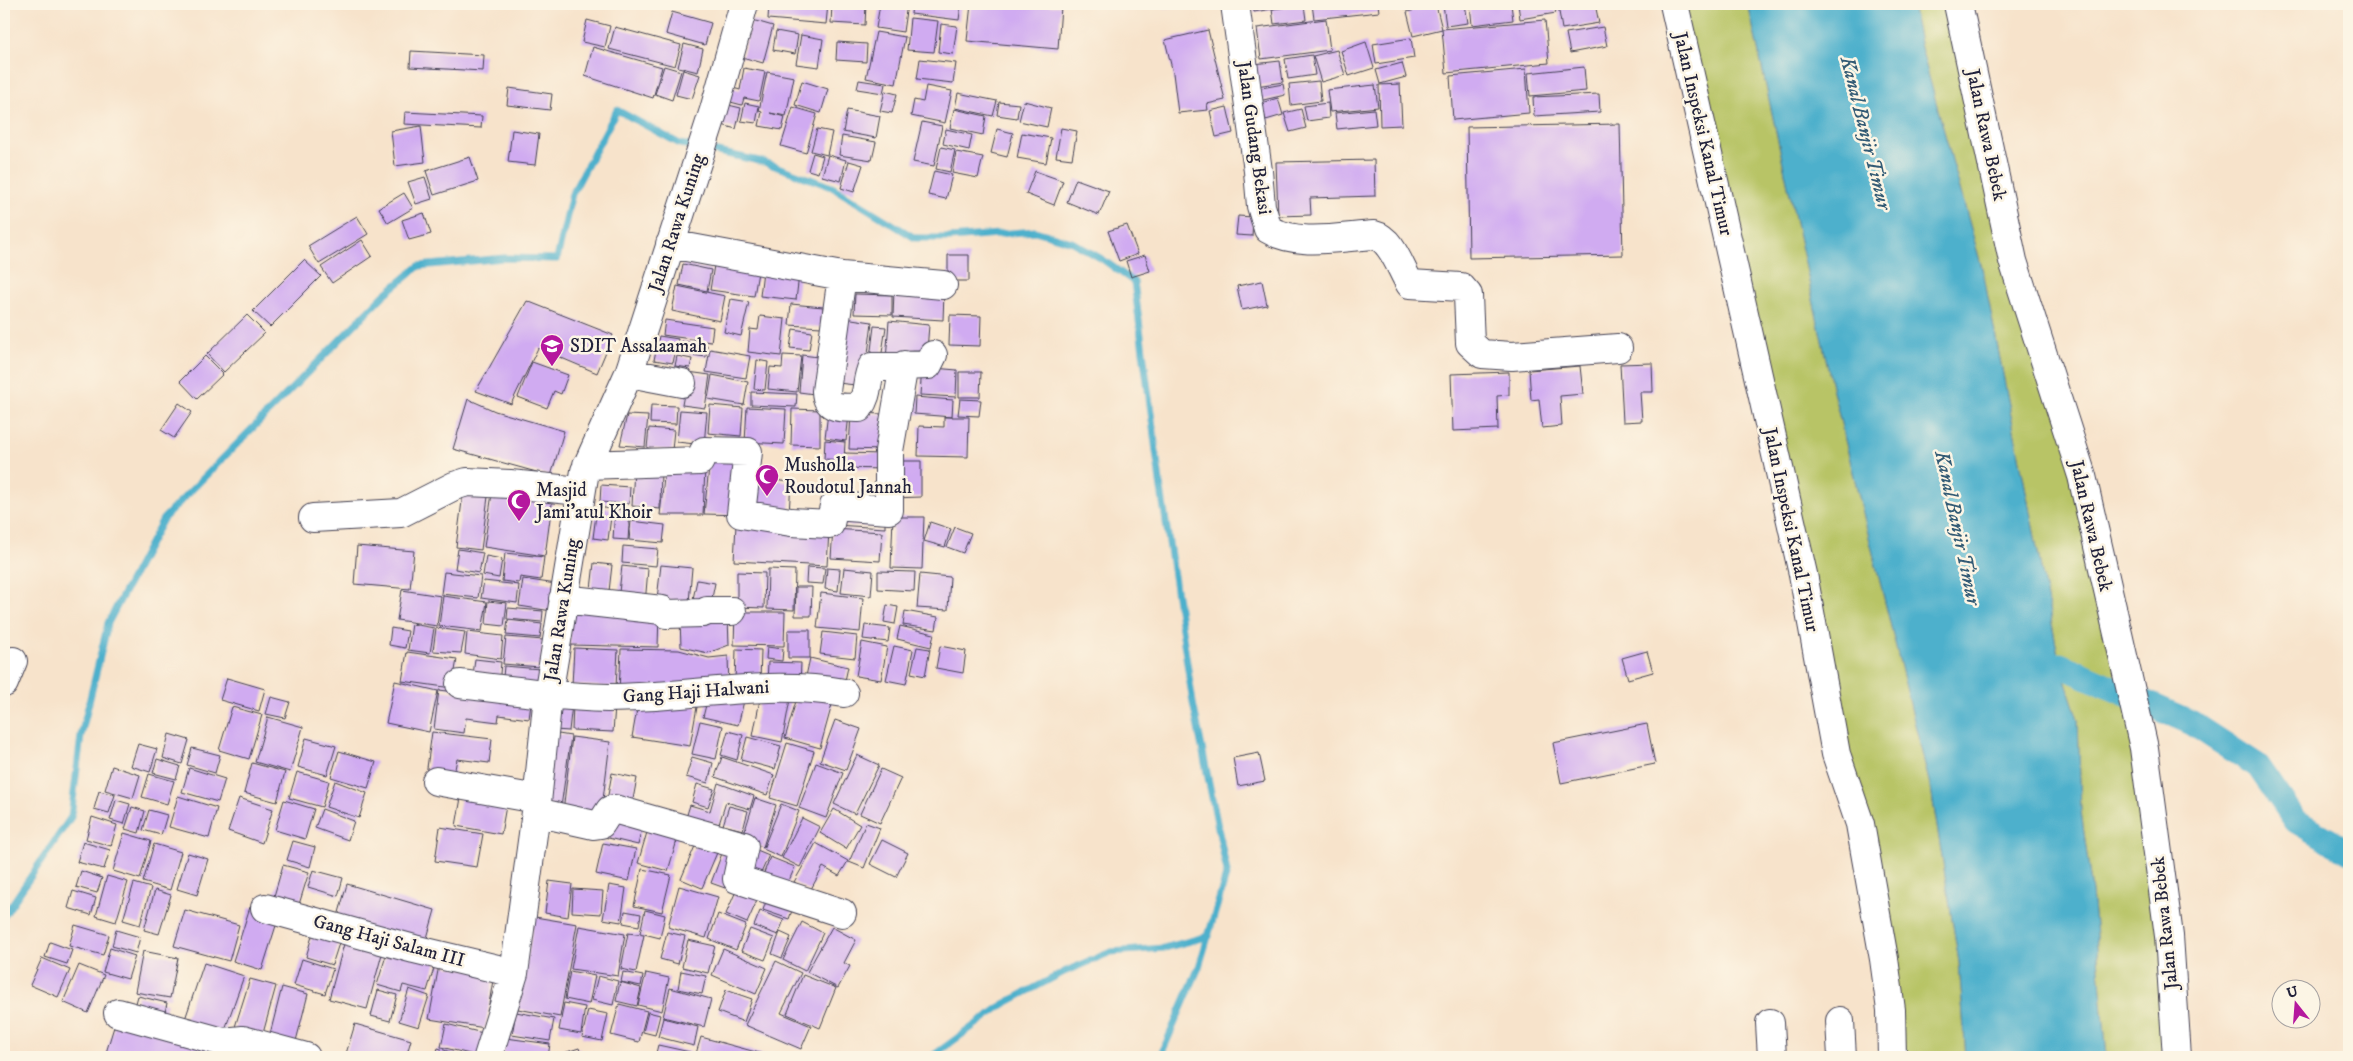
<svg xmlns="http://www.w3.org/2000/svg" width="2353" height="1061" font-family="'IM FELL DW Pica',serif">
<style>
.green{fill:#b8c466;stroke:#6d7350}
.water{fill:#4db0cc;stroke:#386984}
.lines{fill:none;stroke-linecap:round;stroke-linejoin:round}
.stream{stroke:#4db0cc;stroke-width:7}
.canal{stroke:#4db0cc;stroke-width:25}
.building{fill:#d0abf1}
.minor-casing{stroke:#423f51;stroke-width:30}
.minor{stroke:#fff;stroke-width:28}
.labels{text-anchor:middle;dominant-baseline:central;stroke-width:5;stroke-linejoin:round;paint-order:stroke}
.street-label{font-size:19px;fill:#22223b;stroke:#fcf5e5}
.poi-label{font-size:19px;fill:#22223b;stroke:#fcf5e5;text-anchor:start}
.water-label{font-size:20px;font-style:italic;fill:#335b75;stroke:#fcf5e5}
</style>
<rect width="100%" height="100%" fill="#fcf5e5"/>
<filter id="ink" filterUnits="userSpaceOnUse"><feTurbulence type="fractalNoise" baseFrequency=".02" numOctaves="2"/><feDisplacementMap in="SourceGraphic" scale="10" xChannelSelector="R" yChannelSelector="G"/><feConvolveMatrix kernelMatrix="1 2 1 2 8 2 1 2 1" color-interpolation-filters="sRGB"/></filter>
<filter id="wash" filterUnits="userSpaceOnUse"><feTurbulence type="fractalNoise" baseFrequency=".0096" numOctaves="4" result="noise"/><feDisplacementMap in="SourceGraphic" scale="20" xChannelSelector="R" yChannelSelector="G"/><feGaussianBlur stdDeviation="1.12" result="paint"/><feColorMatrix in="noise" values="0 0 0 0 0 0 0 0 0 0 0 0 0 0 0 0 0 1.4 0 .05"/><feComposite in="paint" operator="in"/></filter>
<g filter="url(#wash)">
<rect width="100%" height="100%" fill="#f7e3cb"/>
<path class="green" d="M1674 4H1748L1834 395 1931 789 1959 962 1966 1057H1889L1884 959Z
M1912 4H1958L2144 748 2177 1057H2107L2092 892 2081 811 2078 719 2060 665 1983 272 1921 48Z"/>
<path class="water" d="M1748 4H1912L1921 48 1983 272 2060 665 2078 719 2081 811 2092 892 2107 1057H1966L1959 962 1931 789 1834 395Z"/>
<g class="lines">
<path class="stream" d="M708 150 764 162 832 187 915 238H950L1035 231 1072 242 1102 259 1134 282 1160 482 1193 703 1227 872 1199 967 1160 1057
M4 916 71 817 81 736 108 623 163 519 384 295 419 266 504 258 557 259 572 194 617 110 680 144 697 147
M931 1057 1004 1004 1064 972 1111 952 1164 948 1209 936"/>
<path class="canal" d="M2060 665 2192 723 2258 766 2296 821 2349 852"/>
</g>
<g id="blocks">
<path class="building" d="M769 4H828L826 24 768 19Z
M832 4H866L865 25 831 23Z
M880 4H907L903 32 876 28Z
M912 4H961L959 20 911 14Z
M971 4 1061 6 1058 49 967 41Z
M1164 4H1186L1187 6 1164 8Z
M1253 4H1289L1290 6 1254 12Z
M1312 4H1378L1379 12 1314 19Z
M1404 4H1425V5L1405 9Z
M1443 4H1465L1468 23 1446 26Z
M1470 4H1511L1513 20 1472 25Z
M1518 4H1554L1556 13 1520 19Z
M1572 4H1595L1599 23 1562 29 1558 6Z
M1304 5 1306 20 1274 24 1272 9Z
M1436 5 1442 29 1413 36 1407 12Z
M672 12 711 23 705 45 666 34Z
M910 18 938 21 934 52 907 50Z
M1326 19 1330 50 1261 59 1257 28Z
M587 20 610 26 605 47 582 42Z
M752 20 773 26 763 63 742 57Z
M1545 20 1549 63 1446 73 1442 29Z
M941 24 957 26 953 54 938 52Z
M615 27 681 45 675 66 609 49Z
M1603 27 1607 46 1570 53 1566 33Z
M1208 30 1225 100 1207 104 1208 110 1178 113 1173 73 1165 40Z
M776 31 798 35 795 54 773 50Z
M876 32 905 37 896 84 866 78Z
M801 35 823 39 819 67 796 64Z
M1411 38 1414 58 1376 64 1373 44Z
M837 42 867 44 866 62 836 60Z
M1366 42 1374 68 1349 76 1341 51Z
M684 44 703 49 698 72 678 67Z
M593 47 662 67 653 98 585 76Z
M1337 50 1345 75 1321 82 1313 56Z
M411 51 484 55 483 71 410 67Z
M1312 55 1315 75 1288 79 1285 59Z
M920 59 956 63 953 83 917 79Z
M1280 61 1283 82 1256 86 1254 64Z
M1402 63 1406 77 1380 84 1376 70Z
M664 66 681 71 672 100 655 94Z
M1584 67 1586 91 1530 96 1528 73Z
M744 68 765 72 759 101 744 98 742 105 719 99 723 85 740 90Z
M1526 69 1529 113 1453 120 1450 76Z
M683 70 700 75 692 99 676 95Z
M767 72 794 77 786 116 770 113 785 117 782 130 759 126 762 112 759 111Z
M859 80 885 84 883 93 857 89Z
M802 81 828 89 821 113 795 105Z
M1319 81 1321 101 1291 105 1289 84Z
M1283 84 1285 95 1259 101 1256 89Z
M1400 84 1402 125 1380 126 1379 85Z
M1375 85 1378 107 1330 112 1327 90Z
M926 86 952 91 945 123 911 116 914 100 923 102Z
M509 88 552 94 550 110 507 105Z
M885 91 897 94 892 113 880 111Z
M958 93 997 101 993 116 955 108Z
M1599 94 1600 112 1534 116 1533 97Z
M1278 98 1283 115 1266 120 1261 103Z
M1024 101 1051 108 1047 127 1019 121Z
M999 102 1019 104 1017 118 997 115Z
M720 103 741 108 736 129 715 123Z
M745 103 759 106 756 123 741 121Z
M1328 103 1329 118 1307 121 1304 106Z
M793 107 817 114 806 153 781 146Z
M1227 107 1233 133 1216 137 1210 111Z
M954 109 986 116 983 135 950 128Z
M1301 109 1306 128 1290 132 1284 113Z
M1374 109 1376 125 1337 129 1335 113Z
M847 110 880 116 876 138 843 132Z
M405 112 482 116 481 128 404 124Z
M922 122 942 126 934 166 913 162Z
M1620 124 1623 255 1469 258 1467 127Z
M421 126 425 162 395 166 391 131Z
M1061 128 1077 131 1072 159 1056 157Z
M817 129 832 132 827 155 811 151Z
M946 129 972 135 969 150 943 144Z
M997 129 1013 133 1007 157 991 153Z
M512 130 539 134 535 165 508 162Z
M1022 133 1051 138 1046 163 1017 158Z
M842 136 876 142 872 160 839 155Z
M941 147 955 150 950 172 936 169Z
M956 152 983 157 978 178 952 173Z
M813 153 823 156 818 173 808 170Z
M828 155 846 160 841 181 822 176Z
M470 157 478 181 434 195 426 171Z
M1374 160 1375 196 1310 198 1311 215 1278 216 1276 162Z
M849 161 863 165 854 192 841 188Z
M934 171 952 175 946 199 928 195Z
M1035 171 1063 181 1054 205 1026 194Z
M425 177 432 199 416 204 408 182Z
M1076 179 1109 191 1099 215 1067 202Z
M404 193 413 208 388 223 379 208Z
M424 213 431 234 409 240 402 220Z
M357 216 368 234 319 264 308 246Z
M1238 216 1253 217 1252 236 1236 235Z
M1127 225 1138 254 1119 261 1108 231Z
M362 240 372 256 332 283 321 267Z
M948 255H969V281H948Z
M1145 255 1150 271 1131 277 1126 261Z
M715 259 759 266 754 296 710 290Z
M304 260 321 276 270 327 253 311Z
M683 264 711 270 707 291 679 285Z
M763 271 799 275 796 300 760 296Z
M1262 281 1267 305 1242 310 1237 286Z
M677 286 725 296 720 321 672 311Z
M894 290 944 293 943 320 893 317Z
M855 294 892 295V315L854 314Z
M731 299 749 302 741 336 724 332Z
M527 301 613 335 597 373 538 348 511 404 476 391Z
M791 304 823 307 821 327 789 325Z
M247 315 265 333 224 372 207 354Z
M950 315 981 316 980 346 949 345Z
M760 316 785 319 781 356 748 352 750 329 758 330Z
M838 317 872 322 864 386 829 382Z
M665 320 713 327 711 342 663 335Z
M889 321 929 325 926 363 886 360Z
M874 326 886 327 881 359 870 358Z
M793 329 812 332 809 350 790 348Z
M659 336 678 339 673 363 654 360Z
M681 341 707 345 706 357 679 353Z
M710 349 750 356 746 378 706 372Z
M783 355 801 356 797 392 768 389 770 367 782 368Z
M802 355 826 358 822 395 799 392Z
M205 356 223 374 197 399 180 381Z
M677 356 692 359 690 368 675 366Z
M757 360 768 362 765 390 754 389Z
M532 362 568 375 561 394 554 391 547 408 518 397Z
M1652 363 1653 392H1640L1642 421 1623 422 1620 364Z
M1580 366 1583 394 1560 396 1562 426 1542 428 1539 399 1531 400 1529 370Z
M922 367 957 370 956 397 920 395Z
M688 372 710 375 705 408 682 405Z
M959 372H981L980 397H959Z
M1509 372V395L1497 396 1498 429 1453 431 1451 374Z
M712 375 748 382 744 405 708 399Z
M751 392 797 394 796 407 751 405Z
M915 397 953 400 952 417 914 414Z
M468 399 495 411 564 431 551 476 453 449Z
M960 399 981 400 979 416 958 415Z
M179 403 192 412 174 438 161 430Z
M651 405 677 406 676 424 650 423Z
M710 405 743 408 741 436 708 433Z
M747 407 786 409 784 444 745 442Z
M792 409 820 410V446L791 445Z
M680 410 707 412 704 445 677 442Z
M828 412 849 415 846 441 825 438Z
M851 413 884 414 882 450 849 449Z
M627 415 648 416 645 447 620 445Z
M944 417H969L968 457 918 456 919 426 944 427Z
M649 428 674 430 672 450 647 448Z
M825 440 845 442 844 460 824 459Z
M845 453 882 454V469L845 468Z
M737 457 740 515 704 514 710 459Z
M893 461H921V497L893 498Z
M705 467 703 515H660L665 468Z
M634 468 661 469 660 509 632 506Z
M746 474 772 475 773 480 791 482 789 514 744 511Z
M601 485 630 487 629 504 600 502Z
M464 486 489 489 481 550 456 547Z
M493 487 553 496 545 556 484 547Z
M597 507 612 509 608 540 593 538Z
M615 509 630 510 628 540 613 539Z
M836 512 885 514V528L835 525Z
M893 517H924L922 569 891 568Z
M631 521 665 525 663 543 629 540Z
M930 522 951 529 945 547 924 541Z
M736 525 829 530 827 566 734 561Z
M955 527 971 533 963 553 947 547Z
M833 529 882 532 880 561 831 558Z
M357 546 414 551 410 589 354 584Z
M623 546 658 549 656 566 622 563Z
M458 549 483 553 479 573 455 569Z
M505 553 544 557 541 580 520 577 519 583 502 581Z
M486 556 502 559 499 578 483 575Z
M594 563 612 565 608 600 590 598Z
M661 565 692 568 689 602 657 599Z
M622 566 648 569 645 604 618 601Z
M807 567 825 568 823 584 806 583Z
M827 568 840 569 838 591 825 589Z
M844 568 873 571 871 596 841 593Z
M768 569 795 570 794 610 767 609Z
M878 571 915 572 914 591 878 589Z
M444 572 481 576 478 598 441 594Z
M737 572 765 573 764 608 737 607Z
M920 574 950 577 948 610 917 608Z
M523 579 556 584 552 611 519 606Z
M697 580 715 583 711 603 693 599Z
M484 581 519 585 517 603 481 598Z
M796 587H812L811 616H795Z
M402 590 441 596 437 626 397 620Z
M821 593 863 598 860 632 817 628Z
M443 596 487 602 482 631 439 626Z
M488 601 507 603 504 626 486 624Z
M887 605 898 607 895 624 884 622Z
M508 608 543 611 542 622 507 619Z
M571 610 659 612 658 647 570 645Z
M905 611 938 617 936 630 903 625Z
M735 612H785L784 646 734 645Z
M728 618 729 645 708 653 681 647 680 619Z
M508 620 542 624 540 638 506 635Z
M412 624 434 628 430 653 408 650Z
M865 625 890 628 888 642 863 639Z
M900 626 934 634 931 647 897 639Z
M391 628 408 631 405 648 389 645Z
M436 628 465 632 461 653 433 651Z
M788 630H810V658H788Z
M467 632 503 636 501 659 465 654Z
M823 632 857 636 855 658 820 654Z
M506 637 543 640 540 667 503 664Z
M862 642 887 647 881 680 856 676Z
M894 646 913 650 906 684 886 680Z
M940 646 966 651 963 673 936 668Z
M767 647 783 649 782 661 766 659Z
M917 647 930 649 925 676 911 673Z
M574 648 618 650 616 687 572 685Z
M621 649 679 650 709 658 728 656 729 689 619 692Z
M736 649 761 650 760 683 735 682Z
M1647 651 1653 672 1628 679 1622 658Z
M407 652 457 659 452 688 402 681Z
M810 658 848 667 843 690 805 681Z
M475 659 501 662 499 686 472 684Z
M768 662 801 663 800 684 767 683Z
M504 666 540 669 538 691 502 688Z
M227 678 265 689 259 711 220 700Z
M395 681 438 691 429 732 386 723Z
M762 689 791 694 782 742 753 736Z
M439 690 498 697 532 695 529 719 499 715 498 722 466 718 464 733 434 729Z
M799 691 833 701 820 748 785 738Z
M709 693 744 701 738 725 703 717Z
M271 697 290 702 285 718 266 714Z
M639 698 697 707 690 746 632 737Z
M558 703 572 704 569 731 555 730Z
M573 705 615 706 613 732 572 730Z
M232 707 262 715 249 759 219 750Z
M268 717 303 727 290 772 255 762Z
M835 720 861 729 846 770 820 761Z
M700 721 723 726 716 759 692 754Z
M1647 724 1655 764 1561 783 1553 743Z
M728 731 743 735 737 760 721 755Z
M432 732 492 739 489 763 457 759 453 779 426 775Z
M552 733 571 736 561 807 542 804Z
M169 734 189 740 182 764 163 758Z
M572 737 610 742 601 816 563 811Z
M747 737 781 746 775 769 741 760Z
M306 738 336 746 327 775 298 767Z
M787 743 814 751 797 806 770 798Z
M138 744 157 749 150 772 131 766Z
M192 748 220 755 215 773 187 765Z
M339 751 376 762 368 788 331 777Z
M1259 753 1265 781 1238 786 1233 758Z
M857 755 879 765 855 814 834 804Z
M692 757 713 763 708 783 686 777Z
M722 757 774 775 767 795 715 777Z
M157 759 180 766 176 779 153 773Z
M252 763 285 772 277 802 244 793Z
M816 763 843 773 826 818 799 808Z
M112 766 140 775 133 798 105 790Z
M189 768 225 779 218 802 182 792Z
M881 769 901 778 880 823 860 814Z
M297 772 329 781 322 807 289 798Z
M612 773 637 778 631 810 606 806Z
M149 774 174 781 167 804 142 797Z
M335 781 367 793 359 818 326 807Z
M718 783 754 796 750 809 726 802 719 824 708 821 707 826 685 821 690 805 710 811Z
M697 784 714 789 708 807 692 802Z
M99 791 115 795 109 813 94 809Z
M462 792 507 800 501 834 456 826Z
M178 796 217 808 209 838 169 827Z
M239 798 273 809 262 843 228 831Z
M755 798 776 805 763 847 742 840Z
M116 800 130 804 124 824 110 820Z
M284 800 314 809 305 839 275 830Z
M781 804 799 811 781 857 763 849Z
M729 806 748 811 743 830 723 825Z
M132 807 145 811 139 833 125 829Z
M322 809 354 821 348 840 315 828Z
M834 809 860 825 846 849 820 833Z
M149 810 167 815 161 835 143 830Z
M610 812 644 819 638 845 604 837Z
M92 817 117 825 111 846 86 839Z
M802 818 820 827 800 867 782 858Z
M650 822 680 830 668 871 638 863Z
M866 823 880 828 864 868 849 862Z
M440 827 483 834 477 867 435 861Z
M124 833 151 841 140 879 113 871Z
M698 839 719 848 702 888 681 879Z
M882 840 908 853 896 877 870 864Z
M293 841 315 847 310 867 287 860Z
M83 842 110 850 104 869 77 862Z
M603 843 636 849 629 881 596 874Z
M816 843 848 861 839 876 823 867 810 891 794 882Z
M154 844 181 852 170 890 143 882Z
M724 848 738 853 725 888 711 883Z
M752 848 769 855 758 880 742 874Z
M188 853 208 859 197 895 177 889Z
M770 857 795 867 784 892 760 883Z
M283 865 309 872 297 911 272 903Z
M642 869 671 875 662 912 634 906Z
M313 870 343 878 338 896 308 887Z
M81 871 102 878 97 893 76 887Z
M107 876 128 882 116 922 96 916Z
M549 881 572 884 568 917 545 913Z
M134 883 151 888 140 925 123 920Z
M347 884 435 910 425 945 337 920Z
M739 884 760 894 747 923 726 914Z
M609 885 626 888 621 922 603 919Z
M679 886 718 897 706 938 668 927Z
M573 889 603 891 601 914 572 912Z
M155 890 171 895 159 934 144 930Z
M73 891 96 898 91 915 68 908Z
M769 893 795 902 789 919 763 910Z
M250 907 279 916 262 970 233 961Z
M185 910 239 925 229 961 174 946Z
M645 910 665 915 660 938 640 933Z
M625 911 641 914 639 926 623 923Z
M760 911 784 920 778 935 754 926Z
M718 914 746 925 736 950 709 939Z
M535 917 577 924 560 1017 518 1009Z
M802 922 823 933 805 971 783 960Z
M75 925 109 935 103 955 69 946Z
M579 926 625 934 618 976 571 969Z
M832 927 856 940 844 963 850 966 838 988 807 972Z
M314 929 341 937 332 965 306 957Z
M750 929 774 938 765 960 741 951Z
M116 930 140 937 136 953 112 946Z
M667 932 685 936 678 964 660 959Z
M780 932 791 937 782 958 772 954Z
M347 933 385 943 367 1009 329 999Z
M628 933 644 935 636 972 621 969Z
M688 940 715 946 708 973 682 967Z
M50 942 72 950 67 964 45 957Z
M110 948 135 956 128 979 103 972Z
M388 949 436 962 427 991 403 985 401 992 377 985Z
M723 949 767 968 756 994 712 975Z
M143 951 178 958 170 998 135 992Z
M42 958 70 970 58 997 30 985Z
M302 959 333 969 325 994 294 985Z
M776 961 801 973 781 1013 811 1026 801 1049 745 1025Z
M204 963 244 976 222 1038 183 1025Z
M79 965 104 975 88 1013 63 1002Z
M439 965 494 974 485 1028 429 1019Z
M570 971 595 976 589 1004 565 999Z
M681 971 706 976 702 994 678 989Z
M623 972 643 976 641 986 621 982Z
M646 973 669 978 662 1011 638 1005Z
M803 975 836 988 820 1028 787 1014Z
M598 976 618 981 613 1005 592 1000Z
M250 979 276 986 262 1037 234 1030Z
M620 982 641 988 637 1006 616 1001Z
M282 987 308 994 295 1045 269 1038Z
M670 988 711 999 704 1027 663 1017Z
M409 989 429 996 419 1027 399 1021Z
M378 990 397 995 390 1021 371 1016Z
M726 990 752 999 744 1022 718 1012Z
M138 996 167 1003 164 1017 134 1010Z
M564 1003 585 1007 581 1034 559 1030Z
M619 1004 647 1011 639 1042 611 1035Z
M588 1010 608 1014 602 1041 582 1037Z
M516 1012 554 1019 550 1041 512 1035Z
M648 1012 660 1015 655 1035 643 1032Z
M117 1017 219 1047 216 1057 105 1056Z
M663 1018 698 1027 694 1046 658 1037Z
M355 1024 411 1040 406 1057H345Z
M446 1024 487 1034 482 1057 441 1047Z
M701 1037 774 1057H695Z
M506 1038 550 1044 548 1057H503Z
M658 1045 690 1052 689 1057H655Z
M438 1048 465 1057H435Z
M579 1048 582 1057H559L558 1055Z
M229 1049 257 1057H226Z
M413 1052 427 1057H412Z"/>
</g>
</g>
<g filter="url(#ink)">
<use href="#blocks" fill-opacity="0" stroke="#423f51" stroke-width="1"/>
<g class="lines">
<g class="minor-casing">
<path id="minor" d="M1235 4 1258 171 1261 206 1268 229C1297 247 1341 237 1374 235 1392 239 1400 268 1410 284L1461 287 1468 295 1470 343 1482 354 1512 356 1618 348
M1674 4 1803 574 1836 754 1860 824 1884 959 1891 1010 1892 1057
M1958 4 2013 261 2082 476 2144 748 2169 936 2177 1057
M670 244 842 276 943 285
M842 276 826 391C827 411 843 407 859 408 870 392 865 382 872 367L928 365 933 355
M629 373 682 383
M587 465 700 461 704 451 748 452 741 514 791 522 830 524 834 506 889 510V451L904 365
M313 518 401 513 454 486 467 482 510 484 580 491
M563 599 662 610 666 614 703 613 707 611H732
M4 683 13 661
M460 684C509 690 559 697 608 698 687 698 765 679 844 693
M436 781 537 799
M536 812 594 825 601 824 610 810 614 809 744 846 737 879 842 913
M265 908 414 949 514 973
M118 1013 223 1042 243 1040 306 1057
M1840 1021 1842 1057
M1770 1023 1772 1057
M488 1057 514 973 536 812 548 695 585 471 629 373 714 110 744 4"/>
</g>
<use href="#minor" class="minor"/>
</g>
</g>
<defs>
<g id="school-pin" transform="scale(1.25)"><path d="M0 17L-7.5 6A9.5 9.5 0 1 1 7.5 6Z" fill="#b5179e" stroke="#fcf5e5"/><path d="M0-5L7-2L0 1L-7-2ZM-4 1L0 2.5L4 1V4Q0 6-4 4Z" fill="#fff"/></g>
<g id="mosque-pin" transform="scale(1.25)"><path d="M0 17L-7.5 6A9.5 9.5 0 1 1 7.5 6Z" fill="#b5179e" stroke="#fcf5e5"/><path d="M3.5-4.9A6 6 0 1 0 3.5 4.9A5 5 0 1 1 3.5-4.9Z" fill="#fff"/></g>
</defs>
<g fill-rule="evenodd">
<use href="#school-pin" x="552" y="346"/>
<use href="#mosque-pin" x="767" y="476"/>
<use href="#mosque-pin" x="519" y="501"/>
</g>
<g class="labels">
<g class="street-label">
<text transform="translate(1703 134) rotate(77)">Jalan Inspeksi Kanal Timur</text>
<text transform="translate(1986 135) rotate(78)">Jalan Rawa Bebek</text>
<text transform="translate(1254 138) rotate(82)">Jalan Gudang Bekasi</text>
<text transform="translate(677 223) rotate(-72)">Jalan Rawa Kuning</text>
<text transform="translate(2091 526) rotate(77)">Jalan Rawa Bebek</text>
<text transform="translate(1791 530) rotate(78)">Jalan Inspeksi Kanal Timur</text>
<text transform="translate(562 610) rotate(-81)">Jalan Rawa Kuning</text>
<text transform="translate(696 692) rotate(-4)">Gang Haji Halwani</text>
<text transform="translate(2165 923) rotate(-96)">Jalan Rawa Bebek</text>
<text transform="translate(389 941) rotate(15)">Gang Haji Salam III</text>
</g>
<g class="poi-label">
<text x="570" y="346">SDIT Assalaamah</text>
<text x="784" y="465">Musholla<tspan x="784" dy="22">Roudotul Jannah</tspan></text>
<text x="536" y="490">Masjid<tspan x="536" dy="22">Jami'atul Khoir</tspan></text>
</g>
<g class="water-label">
<text transform="translate(1865 133) rotate(76)">Kanal Banjir Timur</text>
<text transform="translate(1957 528) rotate(78)">Kanal Banjir Timur</text>
</g>
</g>
<rect width="2353" height="1061" fill="none" stroke="#fcf5e5" stroke-width="20"/>
<g transform="translate(2296 1004) rotate(343)"><circle r="24" fill="#fcf5e5" stroke="#a5a1a1"/>
<path d="M0-4L9 19L0 12L-9 19Z" fill="#b5179e"/>
<text y="-8" font-size="14" font-weight="bold" text-anchor="middle" fill="#22223b">U</text>
</g>
</svg>
